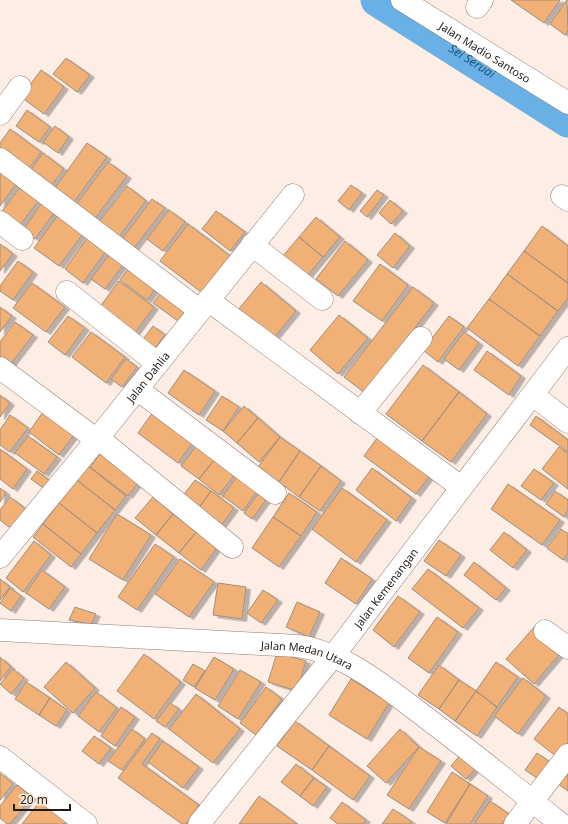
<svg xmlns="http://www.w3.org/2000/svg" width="568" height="824" font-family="'Noto Sans',sans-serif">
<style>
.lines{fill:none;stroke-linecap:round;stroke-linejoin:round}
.river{stroke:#68b0e5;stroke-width:33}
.building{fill:#f1b176;stroke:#a08d7d;filter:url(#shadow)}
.minor-casing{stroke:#937e72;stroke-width:23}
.minor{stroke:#fff;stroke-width:22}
.labels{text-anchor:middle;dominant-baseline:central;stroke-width:3;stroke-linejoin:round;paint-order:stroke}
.street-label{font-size:11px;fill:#221a15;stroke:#fceee5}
.water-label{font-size:12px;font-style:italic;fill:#1c5175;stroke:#fceee5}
</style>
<defs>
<filter id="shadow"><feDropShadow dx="4.5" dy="2.5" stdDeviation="0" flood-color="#0004"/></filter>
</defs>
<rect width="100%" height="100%" fill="#fceee5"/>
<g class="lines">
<path class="river" id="s1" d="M377 0 568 121"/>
</g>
<path class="building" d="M511 0H560L544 23Z
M567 0 568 31 565 35 550 24Z
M66 58 90 75 77 92 53 74Z
M41 70 64 87 44 114 21 97Z
M27 110 50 127 39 142 16 126Z
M55 126 69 137 58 153 43 142Z
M10 129 41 152 26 173 0 154V143Z
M87 143 107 157 74 202 55 188Z
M43 153 64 169 48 190 27 175Z
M108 162 127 176 94 220 75 206Z
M0 166 19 180 0 206Z
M24 182 42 196 18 228 0 214Z
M351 185 362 193 349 210 338 201Z
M127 186 146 201 118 238 98 223Z
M377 190 384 195 367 217 360 211Z
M152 199 165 208 134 248 122 239Z
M44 200 57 209 35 239 23 230Z
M390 200 403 211 391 224 379 213Z
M169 210 185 222 163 251 147 239Z
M61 211 86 230 59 266 34 248Z
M216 211 245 232 230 251 202 229Z
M316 217 340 237 323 257 299 237Z
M188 224 233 258 205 295 160 261Z
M542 226 568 246V283L524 251Z
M91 233 109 247 83 283 65 269Z
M395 233 410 246 393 268 377 255Z
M299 237 323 257 307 276 283 256Z
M345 241 368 260 338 296 316 279Z
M0 244 13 254 0 271Z
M112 251 126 261 105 289 91 279Z
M524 251 568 283V298L558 311 507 274Z
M18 261 33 272 13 300 0 291V286Z
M380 264 408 285 382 321 353 301Z
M131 265 158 285 147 300 120 280Z
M507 274 558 311 540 336 489 299Z
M119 281 154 307 134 334 99 308Z
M261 282 296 311 273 339 238 310Z
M32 283 65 307 46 332 13 308Z
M413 287 434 303 365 393 344 377Z
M164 289 188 307 178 321 153 303Z
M489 299 540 336 518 366 467 328Z
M0 307 12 316 0 332Z
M339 315 368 338 338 374 310 350Z
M68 316 85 328 65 355 48 342Z
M449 316 464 327 438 362 423 350Z
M15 322 33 335 11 364 0 356V342Z
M153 326 165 335 153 351 141 342Z
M91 332 125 357 106 383 72 357Z
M464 332 479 343 459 370 444 359Z
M487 351 521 376 509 395 474 370Z
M126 359 137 367 122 387 111 379Z
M423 365 459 392 422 441 386 414Z
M184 370 215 391 199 415 168 393Z
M459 392 487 414 451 462 422 441Z
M0 395 10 403 0 417Z
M222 396 239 407 223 431 206 420Z
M244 406 258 418 237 443 223 431Z
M156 408 196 438 178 463 138 433Z
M43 412 74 435 59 455 29 432Z
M10 415 28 428 10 452 0 445V430Z
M536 416 568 440V452L530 425Z
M258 418 280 437 259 462 237 443Z
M382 431 435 469 416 494 364 456Z
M28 436 57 457 44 474 15 453Z
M280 437 300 451 279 482 258 467Z
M201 440 219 454 199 479 181 466Z
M559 447 568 454V489L542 469Z
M0 449 27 469 13 489 0 479Z
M102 451 140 480 128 496 90 467Z
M300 451 321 466 299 497 279 482Z
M219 454 239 469 219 495 199 479Z
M88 466 126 496 115 510 77 480Z
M321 466 341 481 320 511 299 497Z
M372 468 412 498 396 521 356 490Z
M534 469 554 483 541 500 521 486Z
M37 471 54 484 49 492 31 479Z
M240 472 260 487 243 511 223 496Z
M77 480 115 510 97 533 59 503Z
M195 480 211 491 195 513 179 501Z
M508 484 560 520 542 545 491 509Z
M0 488 6 493 0 502Z
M342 488 387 520 356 562 312 529Z
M211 491 234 508 218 530 195 513Z
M555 491 568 500V510L564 517 546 504Z
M289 493 317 512 301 536 273 517Z
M258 494 266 500 252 519 244 513Z
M10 497 27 510 13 530 0 520V510Z
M153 497 173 514 156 535 135 518Z
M59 503 97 533 81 554 43 524Z
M117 514 151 535 123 580 89 559Z
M173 514 196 532 179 553 156 535Z
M273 517 301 536 279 567 252 548Z
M43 524 81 554 71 567 33 537Z
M561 529 568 534V553L563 560 547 548Z
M196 532 218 546 201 570 179 553Z
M504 532 527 550 513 568 490 550Z
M439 540 461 555 446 576 424 561Z
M34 541 51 555 23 592 6 578Z
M155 544 174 557 137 610 118 597Z
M341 558 372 579 356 604 325 583Z
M180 559 214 582 189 617 155 594Z
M474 562 506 588 496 600 464 575Z
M428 569 479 608 463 628 412 589Z
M42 570 65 587 49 609 26 593Z
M0 579 10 587 0 600Z
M218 583 246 587 242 619 213 615Z
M10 588 21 596 11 611 0 603Z
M263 590 278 600 261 623 247 613Z
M398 596 420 612 394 647 373 630Z
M297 602 320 612 309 637 286 627Z
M75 607 96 614 91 624 69 620Z
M437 617 458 632 429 673 408 658Z
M536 625 564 649 534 684 506 659Z
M277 653 306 661 297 691 268 682Z
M144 654 181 682 154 719 117 691Z
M0 657 11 667 0 681Z
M214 657 234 669 215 700 195 688Z
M66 662 95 688 73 713 44 687Z
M496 662 518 677 497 707 476 691Z
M193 664 205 671 194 687 183 680Z
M439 665 459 680 439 709 418 695Z
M13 669 24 678 11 694 0 684Z
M240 670 261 682 238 719 218 706Z
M523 678 546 696 518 734 494 716Z
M351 679 389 703 367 739 329 715Z
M459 680 476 691 455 721 439 709Z
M26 682 50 698 39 715 15 699Z
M266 687 282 699 256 735 240 723Z
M476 691 497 707 477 736 455 721Z
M96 692 117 708 99 732 78 716Z
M196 694 240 729 213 763 169 729Z
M50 698 67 710 56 726 39 715Z
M170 703 179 709 165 727 156 721Z
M121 707 135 717 115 746 101 736Z
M559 707 568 714V743L557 757 534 739Z
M295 721 329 746 312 770 277 746Z
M132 729 145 739 122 770 108 761Z
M400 729 419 747 386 783 367 766Z
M152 733 160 739 142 764 199 805 186 824H182L118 778Z
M94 736 111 748 99 764 82 751Z
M163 741 199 767 183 788 148 762Z
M329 746 370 776 353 800 312 770Z
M419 747 441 761 409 809 387 795Z
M463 752 479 765 466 779 451 766Z
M537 753 554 765 543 782 525 770Z
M568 761V791L554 781Z
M296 764 314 778 300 796 281 782Z
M452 772 470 784 445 823 427 812Z
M0 773 13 784 0 800Z
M314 778 327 787 313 806 300 796Z
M470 784 488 796 470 824H446Z
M17 785 32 797 10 824H7L0 818V806Z
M259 796 297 824H239Z
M40 801 66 821 64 824H22Z
M490 801 509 814 501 824H474Z
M342 802 366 820 363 824H338L330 818Z
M393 809 412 822 410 824H382Z"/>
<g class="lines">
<g class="minor-casing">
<g id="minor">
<path id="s2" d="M402 0 568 103"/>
<path d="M477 7 482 0"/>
<path d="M0 114 20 87"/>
<path d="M0 159 199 310"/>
<path d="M562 196 568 200"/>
<path d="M0 222 22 239"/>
<path d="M252 245 322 299"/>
<path d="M67 292 157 363"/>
<path d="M208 300 461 487"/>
<path d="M0 368 97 440"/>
<path d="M137 389 275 493"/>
<path d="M533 395 568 422"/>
<path d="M360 413 421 338"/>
<path d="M98 438 232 547"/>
<path id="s3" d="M0 557 98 438 293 195"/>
<path id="s4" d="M0 630 298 646C348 653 397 696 437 726 479 758 520 791 561 824"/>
<path d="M545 631 568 648"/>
<path d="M0 757 86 824"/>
<path id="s5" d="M199 824 334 655 568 348"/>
<path d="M515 824 568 755"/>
</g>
</g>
<use href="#minor" class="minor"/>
</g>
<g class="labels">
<g class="street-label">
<text stroke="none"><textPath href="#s2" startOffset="98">Jalan Madio Santoso</textPath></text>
<text stroke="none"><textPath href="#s3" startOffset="233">Jalan Dahlia</textPath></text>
<text stroke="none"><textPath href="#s5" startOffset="301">Jalan Kemenangan</textPath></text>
<text stroke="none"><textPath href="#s4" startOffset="309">Jalan Medan Utara</textPath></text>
</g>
<g class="water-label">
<text stroke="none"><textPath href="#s1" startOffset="113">Sei Seruai</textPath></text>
</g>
</g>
<path d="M14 804v6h56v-6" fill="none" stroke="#221a15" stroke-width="2"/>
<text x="20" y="804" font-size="12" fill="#221a15" stroke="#fceee5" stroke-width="3" paint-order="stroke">20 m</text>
</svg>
